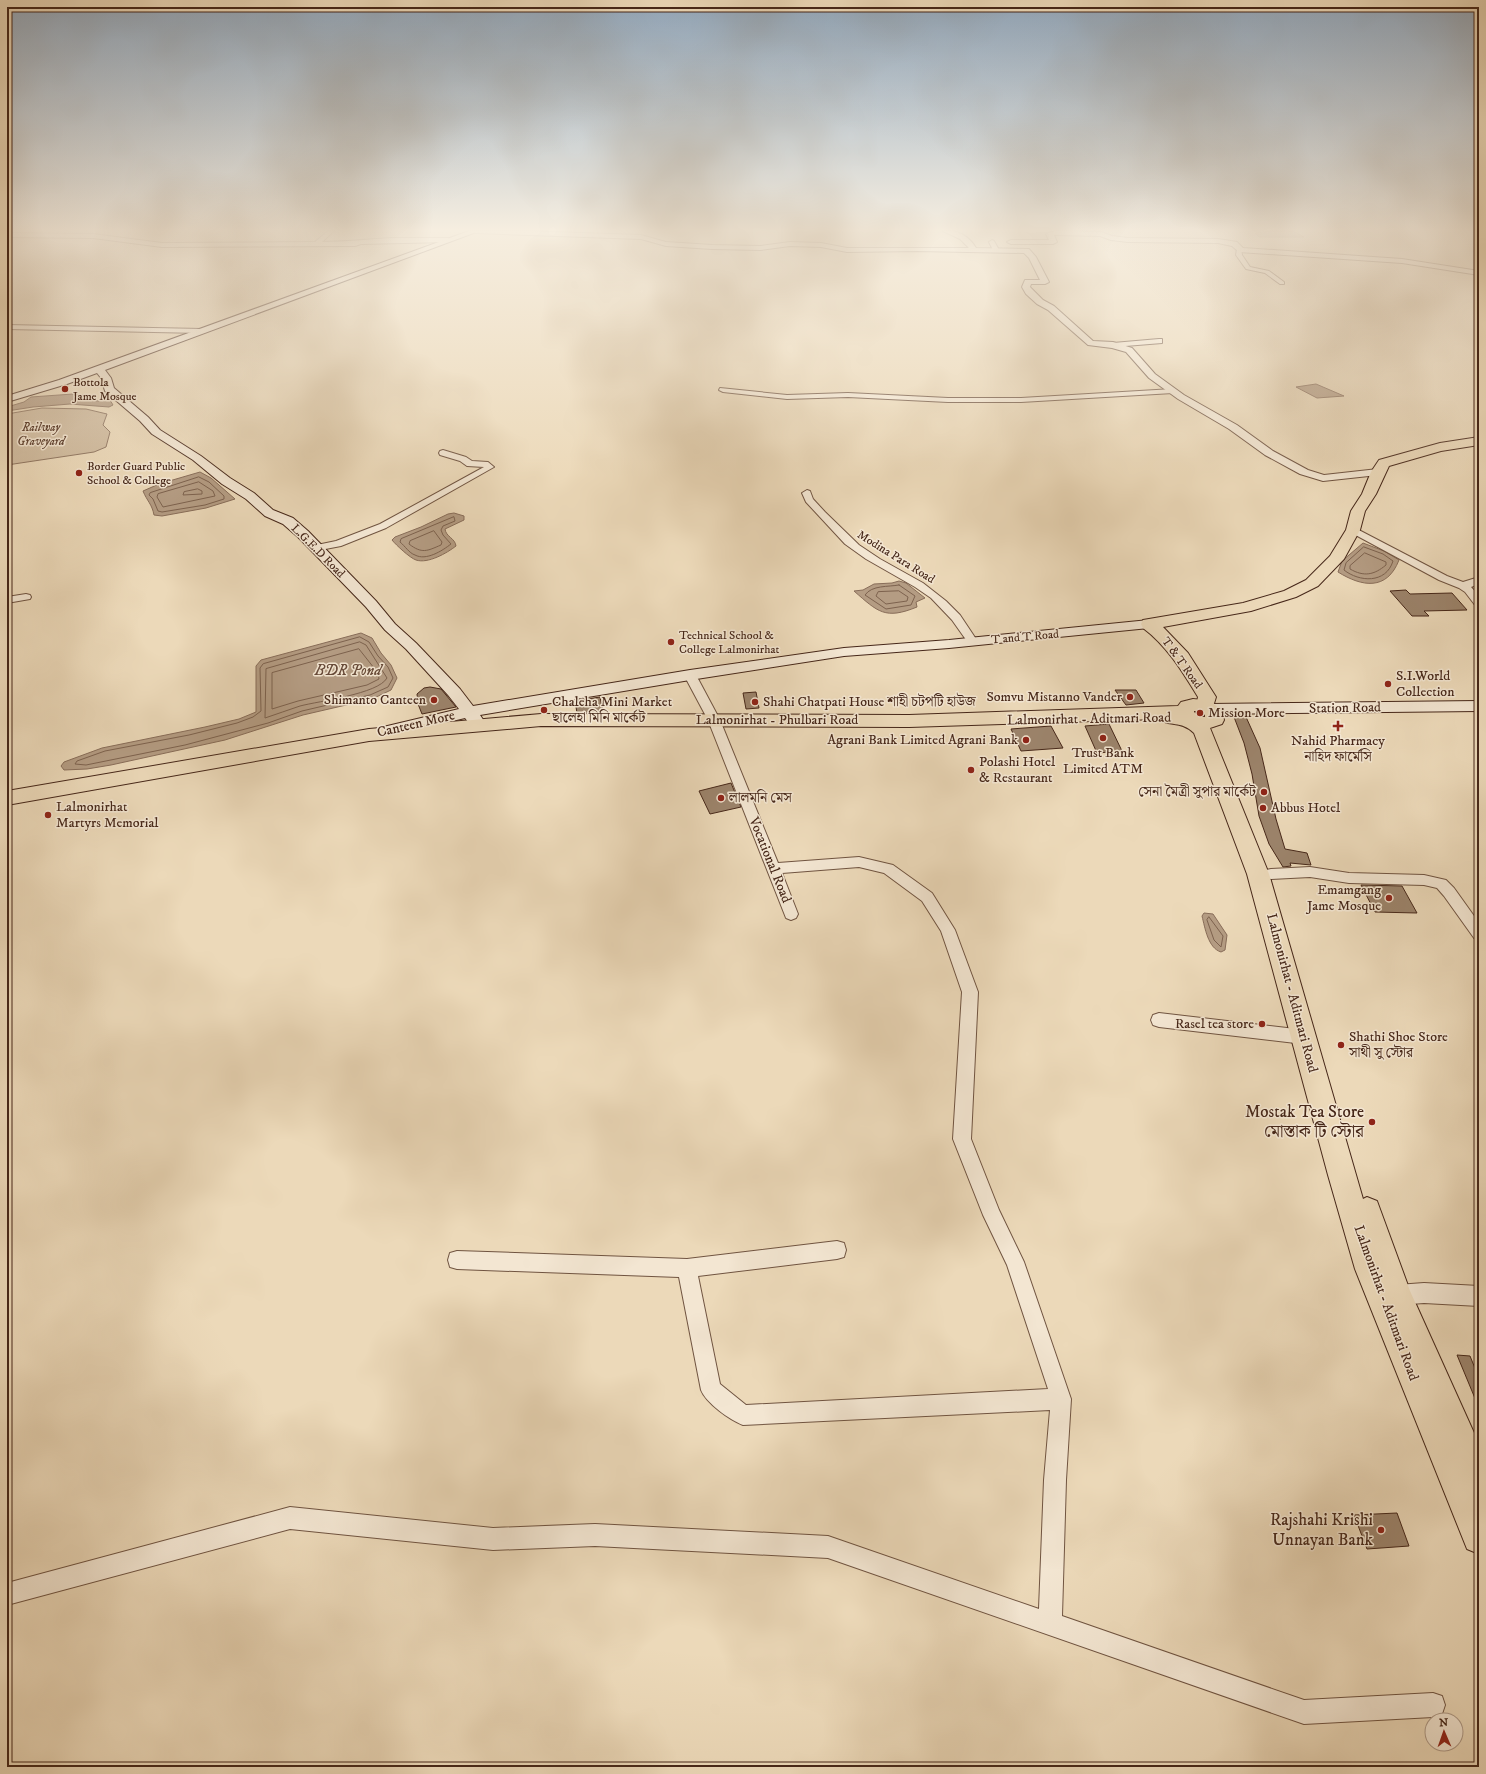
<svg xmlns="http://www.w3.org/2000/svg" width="1486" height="1774" font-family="'IM FELL DW Pica','Noto Serif Bengali',serif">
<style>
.green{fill:#d0bb9e;stroke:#8b715c}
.water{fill:#b49c83;stroke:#886d59}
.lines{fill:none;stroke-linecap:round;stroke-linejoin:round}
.shore{stroke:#7d624e;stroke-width:1}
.building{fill:#9c846c;stroke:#462719}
.minor-casing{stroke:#705441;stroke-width:2}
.tertiary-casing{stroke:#705441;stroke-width:2}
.secondary-casing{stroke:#462719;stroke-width:2}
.primary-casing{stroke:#462719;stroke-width:2}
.trunk-casing{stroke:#462719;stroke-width:2}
.minor{fill:#f3e6d2;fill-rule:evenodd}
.tertiary{fill:#f3e6d2;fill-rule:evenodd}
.secondary{fill:#f3e6d2;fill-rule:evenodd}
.primary{fill:#ecd9b9;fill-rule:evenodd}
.trunk{fill:#ecd9b9;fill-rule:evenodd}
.poi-dot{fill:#8f2418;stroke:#f3e6d2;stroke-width:1.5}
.labels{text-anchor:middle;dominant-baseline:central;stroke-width:3;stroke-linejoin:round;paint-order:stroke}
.far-poi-label{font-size:12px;fill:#462719;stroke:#f3e6d2;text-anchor:start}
.far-park-label{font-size:12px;font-style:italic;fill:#624534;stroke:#f3e6d2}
.far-street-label{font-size:12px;fill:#462719;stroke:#f3e6d2}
.poi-label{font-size:14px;fill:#462719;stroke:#f3e6d2;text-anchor:start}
.street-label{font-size:14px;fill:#462719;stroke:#f3e6d2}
.water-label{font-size:15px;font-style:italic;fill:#674a39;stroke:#f3e6d2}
.near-poi-label{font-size:17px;fill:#462719;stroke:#f3e6d2;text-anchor:end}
</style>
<rect width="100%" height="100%" fill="#ecd9b9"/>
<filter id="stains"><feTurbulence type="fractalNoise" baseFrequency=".005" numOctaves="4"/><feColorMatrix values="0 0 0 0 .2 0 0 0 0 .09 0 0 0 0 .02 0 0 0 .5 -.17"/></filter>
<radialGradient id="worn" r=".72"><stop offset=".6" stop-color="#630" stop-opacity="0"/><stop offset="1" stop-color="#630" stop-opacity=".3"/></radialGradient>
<path class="green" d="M42 408 86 409 107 414 103 425 110 432 106 447 94 452 7 465V414Z"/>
<path class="water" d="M1273 231H1293L1304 237H1259L1255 233Z
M1316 384 1344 396 1317 398 1296 387Z
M73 394 83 395 86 400 99 401 110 400 113 405 109 407 70 404 33 407 7 411V407L24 402 31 397Z
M200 472 211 478 235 499 206 508 162 516 154 515C152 504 147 501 143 491L159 484Z
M454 513 464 516V520L445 529C446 537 455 538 456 546 447 553 428 564 416 560 410 558 396 545 392 540L395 537 421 527 448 514Z
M1363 543 1384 551 1399 560C1387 591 1362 587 1338 572L1342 561Z
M899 581 906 583 925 598 916 602 917 607C885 620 878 612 854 591L863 590 874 584 892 583Z
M361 633 372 638 381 653 391 665 397 678 391 690 372 699 303 715 225 740 111 765 87 769 64 770 61 766 64 762 102 748 205 727 239 719 256 712V666L261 660Z
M1204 913 1213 914 1227 935 1225 950 1221 952C1208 948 1205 928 1202 916Z"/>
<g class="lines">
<path class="shore" d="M199 477 209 482 224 496V499L205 505 162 512 158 511 153 499 149 495 150 493Z
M199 482 213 491 215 496 163 507 157 497 158 494Z
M198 489 202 491V494L183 495 184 492Z
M454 517 455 521 443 526 441 530 443 535 451 544C442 551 426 561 415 555 409 553 405 546 400 542L401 539Z
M434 531 442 542 441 545C427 551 422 554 409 544L410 541Z
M1364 547 1383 554 1393 561C1386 584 1359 582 1344 570L1346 563Z
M1365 553 1386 562V565C1374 575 1364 577 1350 569V566Z
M899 585 915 596 911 605 886 609 865 595C872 585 888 587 899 585Z
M899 591 908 597 907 601 886 604 876 596 878 592Z
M360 637 369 642 378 656 388 667 393 678 388 687 370 695 302 711 268 723 185 745 86 765 75 764 77 761 105 751 189 735 237 723 253 717 261 711 260 668 263 664Z
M360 642 366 645 387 678C378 694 319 701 300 706 288 710 277 714 265 718L266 669Z
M359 649 378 673 379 679 367 685 298 701 272 709V673Z
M1209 917 1223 936 1221 947 1214 940 1207 920Z"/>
</g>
<path class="building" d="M1406 590 1410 594 1452 593 1467 610 1424 611 1429 616H1412L1390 591Z
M430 687 441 689 456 707 422 714 418 704 417 694 424 688Z
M1115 690H1136L1144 703 1126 705Z
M756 692 759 708 746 709 743 693Z
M600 697 603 711 577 713 575 701Z
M1234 717H1246L1260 748 1276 819 1285 849 1307 853 1311 865 1290 863 1291 866 1283 867 1269 844 1259 816 1252 774 1244 743Z
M1109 724 1122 751 1097 753 1085 726Z
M1051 726 1063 748 1021 751 1011 729Z
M731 783 741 807 710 814 699 791Z
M1361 885 1402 886 1417 913 1375 912Z
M1457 1355 1470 1356 1479 1378V1408Z
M1397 1513 1409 1546 1367 1549 1354 1515Z"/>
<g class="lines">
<g class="minor-casing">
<path id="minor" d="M328 231H334L322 242C346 242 369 239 393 238 411 238 430 238 448 238L451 240 448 242 361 244 355 246 162 247 93 238 7 237V233L93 234 162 243 315 242Z
M1475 231H1479V233L1476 232Z
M992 240 994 241 999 250 998 251 993 250 989 242Z
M1237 249H1241L1242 255 1250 267 1269 271 1284 282V284H1280L1265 273 1246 269 1236 255Z
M7 325 202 329 206 331 202 333 7 329Z
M1159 339H1162V343L1113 347 1109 345 1113 343Z
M720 388 787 395 848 393 948 398H1021L1173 389 1177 391 1173 393 1021 402H948L848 397 787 399 723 392 719 390Z
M443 450 466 457 472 461 488 462 494 467 386 528 341 546 315 551 312 550 310 548 312 546 336 541 380 524 484 467 467 466 460 461 440 455 439 453 440 451Z
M807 490 810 491 813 499 825 512 859 545 880 559 923 583 946 601 960 615 978 642 977 644H969L952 620 931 598 915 587 866 559 845 544 806 502 802 493Z
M1353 527 1447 576 1463 582 1479 577V584L1471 587 1479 596V606L1475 605 1465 592 1459 588 1439 580 1350 532 1348 530Z
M26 594 30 595 31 597 30 599 7 603V597Z
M690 672 696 675 720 720 778 863 859 857 893 865 932 893 955 930 978 992 971 1139 999 1210 1024 1262 1071 1399 1066 1480 1062 1616 1304 1700 1433 1693 1442 1696 1445 1705 1442 1714 1433 1717 1304 1724 828 1558 595 1546 493 1550 290 1529 7 1605V1583L290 1507 493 1528 595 1524 828 1536 1039 1609 1044 1480 1050 1410 743 1425C730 1420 706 1403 701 1390L679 1277 457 1269 450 1267 448 1260 450 1253 457 1251 687 1259 837 1241 844 1243 846 1250 844 1257 837 1259 698 1276 720 1384 746 1405 1048 1389 1007 1265 983 1215 953 1139 962 992 941 931 922 901 884 873 859 867 782 873 798 914 796 918 791 920 786 918 708 720 684 675Z
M1310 867 1349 873 1424 875 1446 880 1454 888 1479 923V940L1474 938 1444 896 1437 888 1424 885 1349 883 1310 877 1271 879 1266 878 1264 874 1266 870 1271 869Z
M1159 1013 1304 1030 1310 1032 1312 1037 1310 1042 1304 1044 1159 1027 1153 1025 1151 1020 1153 1015Z
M1424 1283 1479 1286V1306L1424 1303 1397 1305 1390 1302 1387 1295 1390 1288 1397 1285Z"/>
</g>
<g class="tertiary-casing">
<path id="tertiary" d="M473 231H523L641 235 666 242 712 245 761 246 790 242 821 243 847 248H969L960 239 943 231C957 229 969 236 976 248L1029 249 1036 257 1049 282 1045 284H1031L1030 287 1043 300 1054 306 1093 341 1113 342 1132 348 1155 374 1184 395 1237 425 1273 451 1308 470 1324 475 1378 469 1383 472 1378 475 1323 481 1300 474 1265 455 1229 429 1178 399 1149 378 1126 352 1112 348 1088 345 1048 310 1037 304 1026 294 1022 287 1025 280H1040L1029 258 1024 253 918 251 847 252 821 247 790 246 761 250 712 249 666 246 641 239 476 233Z
M1056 231 1101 232 1112 236 1128 238 1218 239 1237 242 1243 248 1402 259 1479 271V275L1402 263 1239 252 1232 246 1218 243 1128 242 1111 240 1100 236 1056 235H1054L1057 242 1053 244H1011L1007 242 1011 240H1049L1046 234 1048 233Z"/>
</g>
<g class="secondary-casing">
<path id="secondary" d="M469 231H479L105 370 111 378 114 388 148 417 160 430 201 456 230 478 254 493 273 510 293 518 308 531 376 601 395 624 416 643 460 689 473 706 690 670 844 648 949 640 1149 620 1154 621 1156 624 1154 627 1149 628 949 648 844 656 690 680 480 715 484 721 482 725C473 727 470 725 465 718L385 737 379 736 377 732 379 728 459 709 448 695 406 649 385 630 366 607 298 537 283 524 265 516 246 499 222 484 193 460 152 434 140 421 105 391 101 378 97 373 67 384 7 402V396L59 380Z
M1479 701V711L1211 714 1205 713 1203 709 1205 705 1211 704Z"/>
</g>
<g class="primary-casing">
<path id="primary" d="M1479 437V445L1441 451 1389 466 1376 494 1365 511 1360 530 1344 559 1318 586 1296 597 1251 611 1163 627 1188 653 1216 697 1212 710 1205 712 1198 710 1196 706 1198 697C1182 671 1167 646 1143 628L1141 624 1143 620 1243 603 1284 591 1306 580 1330 556 1346 530 1351 511 1362 494 1371 472 1379 460 1440 443Z"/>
</g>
<g class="trunk-casing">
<path id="trunk" d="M1193 699C1208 700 1222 704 1224 720L1222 724 1210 728 1269 874 1363 1199 1367 1197 1377 1201 1410 1291 1479 1444V1554L1467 1549 1355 1269 1328 1175 1247 874 1194 733C1181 720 1169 727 1158 719L909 727 541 726 369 741 7 805V791L369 729 541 714 909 715 1178 706 1181 702ZM1194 711H1199L1205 715V717H1200L1194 712Z"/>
</g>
<use href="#minor" class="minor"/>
<use href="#tertiary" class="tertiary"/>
<use href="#secondary" class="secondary"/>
<use href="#primary" class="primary"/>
<use href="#trunk" class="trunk"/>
</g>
<linearGradient id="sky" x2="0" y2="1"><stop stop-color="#93aac0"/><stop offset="0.48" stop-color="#f6eee0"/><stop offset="1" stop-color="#f6eee0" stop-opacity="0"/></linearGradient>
<rect width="1486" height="479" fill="url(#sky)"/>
<g class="poi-dot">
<circle cx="65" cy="389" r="4"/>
<circle cx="79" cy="473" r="4"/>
<circle cx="671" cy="642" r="4"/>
<circle cx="1388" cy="684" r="4"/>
<circle cx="1130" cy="697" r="4"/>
<circle cx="434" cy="700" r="4"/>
<circle cx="755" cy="702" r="4"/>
<circle cx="544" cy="710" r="4"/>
<circle cx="1200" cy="713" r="4"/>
<path d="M1336 720h4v4h4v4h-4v4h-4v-4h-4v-4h4z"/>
<circle cx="1103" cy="738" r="4"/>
<circle cx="1026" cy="740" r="4"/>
<circle cx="971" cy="770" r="4"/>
<circle cx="1264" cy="792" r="4"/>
<circle cx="721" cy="798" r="4"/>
<circle cx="1263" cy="808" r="4"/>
<circle cx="48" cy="815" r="4"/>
<circle cx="1389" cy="898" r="4"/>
<circle cx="1262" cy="1024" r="4"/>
<circle cx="1341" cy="1045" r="4"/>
<circle cx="1372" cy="1122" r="4"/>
<circle cx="1381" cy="1530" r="4"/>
</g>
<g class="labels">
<g class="far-poi-label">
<text x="73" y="382">Bottola<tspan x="73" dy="14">Jame Mosque</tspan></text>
<text x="87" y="466">Border Guard Public<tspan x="87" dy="14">School &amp; College</tspan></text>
<text x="679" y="635">Technical School &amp;<tspan x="679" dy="14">College Lalmonirhat</tspan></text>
</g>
<g class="far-park-label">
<text x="41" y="427">Railway<tspan x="41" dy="14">Graveyard</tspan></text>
</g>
<g class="far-street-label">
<text transform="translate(318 551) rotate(45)">L.G.E.D Road</text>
<text transform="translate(896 557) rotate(32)">Modina Para Road</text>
<text transform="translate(1025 637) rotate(-5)">T and T Road</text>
<text transform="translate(1182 663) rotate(54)">T &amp; T Road</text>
</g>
<g class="poi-label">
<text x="1396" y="676">S.I.World<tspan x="1396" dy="16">Collection</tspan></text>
<text x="1122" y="697" text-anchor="end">Somvu Mistanno Vander</text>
<text x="426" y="700" text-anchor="end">Shimanto Canteen</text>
<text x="552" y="702">Chaleha Mini Market<tspan x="552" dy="16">ছালেহা মিনি মার্কেট</tspan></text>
<text x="763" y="702">Shahi Chatpati House শাহী চটপটি হাউজ</text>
<text x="1208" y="713">Mission More</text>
<text x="1018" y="740" text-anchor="end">Agrani Bank Limited Agrani Bank</text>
<text x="1338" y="741" text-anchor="middle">Nahid Pharmacy<tspan x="1338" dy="16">নাহিদ ফার্মেসি</tspan></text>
<text x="1103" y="753" text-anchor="middle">Trust Bank<tspan x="1103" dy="16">Limited ATM</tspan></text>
<text x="979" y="762">Polashi Hotel<tspan x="979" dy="16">&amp; Restaurant</tspan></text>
<text x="1256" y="792" text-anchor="end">সেনা মৈত্রী সুপার মার্কেট</text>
<text x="729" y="798">লালমনি মেস</text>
<text x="56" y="807">Lalmonirhat<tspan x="56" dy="16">Martyrs Memorial</tspan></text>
<text x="1271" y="808">Abbus Hotel</text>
<text x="1381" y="890" text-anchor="end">Emamgang<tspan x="1381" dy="16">Jame Mosque</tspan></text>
<text x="1254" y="1024" text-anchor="end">Rasel tea store</text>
<text x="1349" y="1037">Shathi Shoe Store<tspan x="1349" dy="16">সাথী সু স্টোর</tspan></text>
</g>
<g class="street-label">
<text transform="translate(1345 708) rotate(-1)">Station Road</text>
<text transform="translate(1089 719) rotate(-1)">Lalmonirhat - Aditmari Road</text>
<text x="777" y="720">Lalmonirhat - Phulbari Road</text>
<text transform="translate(416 724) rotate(-13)">Canteen More</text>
<text transform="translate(770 860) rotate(68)">Vocational Road</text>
<text transform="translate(1292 993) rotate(75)">Lalmonirhat - Aditmari Road</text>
<text transform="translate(1386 1303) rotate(70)">Lalmonirhat - Aditmari Road</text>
</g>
<g class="water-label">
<text x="348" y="670">BDR Pond</text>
</g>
<g class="near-poi-label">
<text x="1364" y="1112">Mostak Tea Store<tspan x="1364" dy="20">মোস্তাক টি স্টোর</tspan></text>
<text x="1373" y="1520">Rajshahi Krishi<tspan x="1373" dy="20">Unnayan Bank</tspan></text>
</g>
</g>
<rect width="1486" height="1774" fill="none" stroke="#ecd9b9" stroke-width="24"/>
<rect x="8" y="8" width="1470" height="1758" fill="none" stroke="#462719" stroke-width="2"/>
<rect x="12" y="12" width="1462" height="1750" fill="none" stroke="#462719"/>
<g transform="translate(1444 1732) rotate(358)"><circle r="19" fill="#f3e6d2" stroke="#ae9a88"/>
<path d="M0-3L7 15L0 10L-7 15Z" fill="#8f2418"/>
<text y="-6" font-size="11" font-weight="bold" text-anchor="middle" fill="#462719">N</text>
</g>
<rect width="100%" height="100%" filter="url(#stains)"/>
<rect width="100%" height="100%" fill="url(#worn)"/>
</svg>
